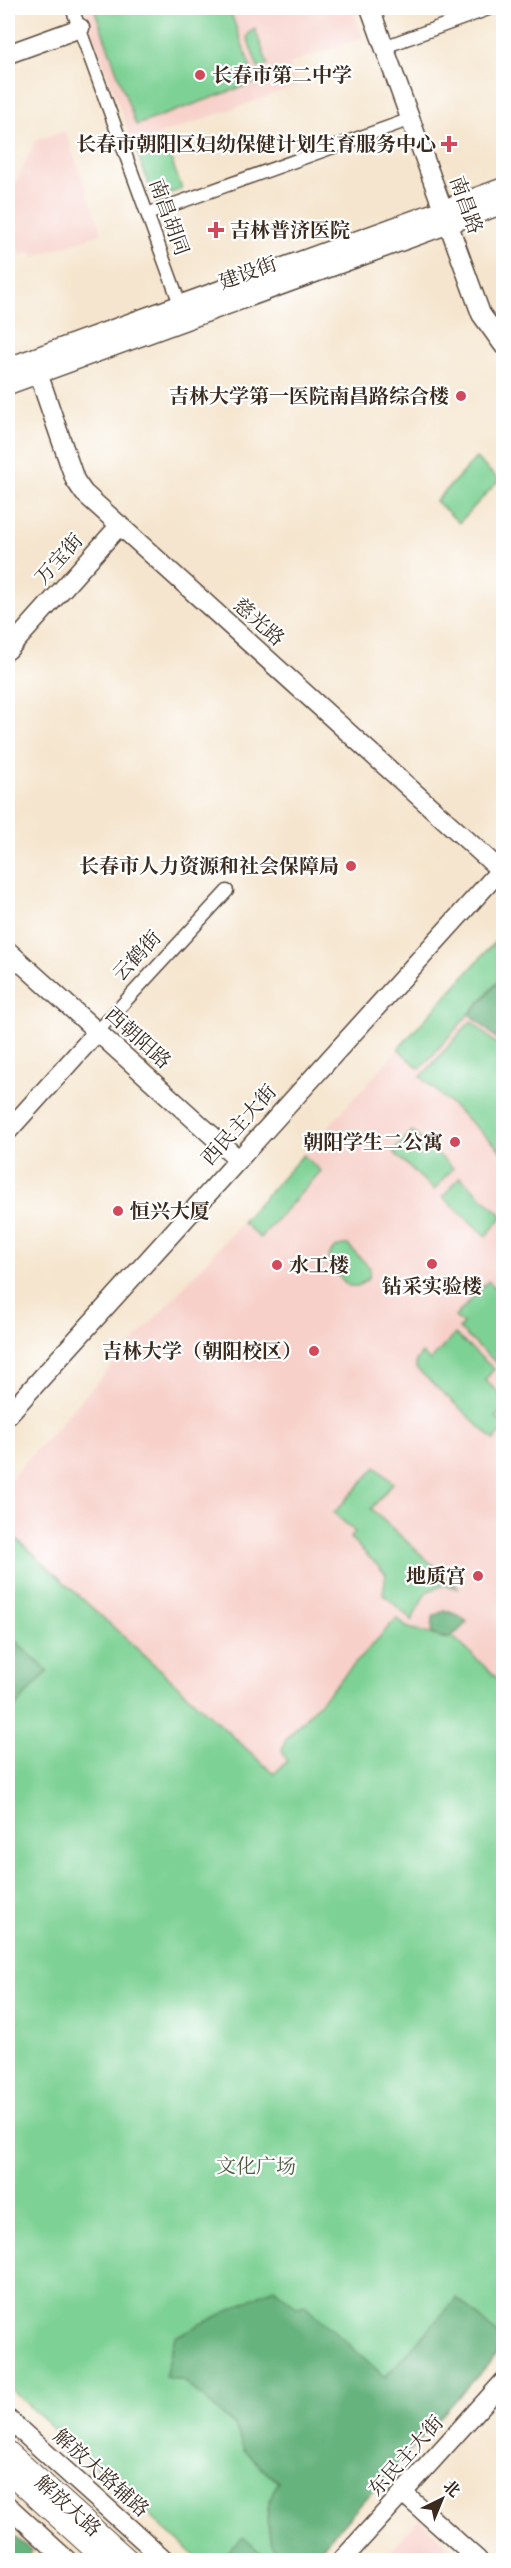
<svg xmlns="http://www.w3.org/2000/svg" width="511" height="2568" font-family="Cardo,'Noto Serif SC',serif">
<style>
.built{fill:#f7d0c9}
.green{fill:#7dd194;stroke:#5c7e59;stroke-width:1.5}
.forest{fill:#66b37e;stroke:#506e4e;stroke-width:1.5}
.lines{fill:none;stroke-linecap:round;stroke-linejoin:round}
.street-casing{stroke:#574638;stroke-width:15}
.secondary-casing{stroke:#574638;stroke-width:21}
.primary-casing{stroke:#574638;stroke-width:22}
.street{stroke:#fff;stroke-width:12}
.secondary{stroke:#fff;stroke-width:18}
.primary{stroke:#fff;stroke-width:20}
.poi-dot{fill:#d1495b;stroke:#fff;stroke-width:2}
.labels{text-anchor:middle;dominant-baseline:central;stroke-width:4.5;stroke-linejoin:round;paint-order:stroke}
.poi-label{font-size:20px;font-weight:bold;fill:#3b2a1e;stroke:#fff;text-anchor:end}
.street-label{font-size:20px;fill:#3b2a1e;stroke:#fff}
.park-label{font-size:20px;fill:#4f5c41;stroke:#fff}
</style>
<rect width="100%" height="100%" fill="#fff"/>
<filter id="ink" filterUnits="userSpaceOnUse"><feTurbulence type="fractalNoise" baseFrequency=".0167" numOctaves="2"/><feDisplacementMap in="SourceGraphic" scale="12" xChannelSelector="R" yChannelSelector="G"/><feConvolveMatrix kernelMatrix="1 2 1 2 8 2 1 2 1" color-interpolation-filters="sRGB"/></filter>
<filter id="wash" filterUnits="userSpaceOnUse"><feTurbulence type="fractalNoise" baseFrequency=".008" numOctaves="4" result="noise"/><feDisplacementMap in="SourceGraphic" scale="24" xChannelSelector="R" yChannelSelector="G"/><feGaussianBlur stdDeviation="1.35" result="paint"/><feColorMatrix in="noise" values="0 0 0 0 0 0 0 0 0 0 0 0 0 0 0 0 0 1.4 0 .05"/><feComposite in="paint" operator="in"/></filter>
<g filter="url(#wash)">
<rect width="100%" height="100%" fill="#f5e5ce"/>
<path class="built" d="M84 8H352L363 37 289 64 297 86 133 144Z
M65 131 102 233 34 257 32 252 21 256 8 218V201L35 141Z
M503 933V1696L498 1679 453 1637 437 1636 406 1627 283 1754 287 1761 275 1774 8 1531V1481Z
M419 2519 465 2560H382Z"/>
<path class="green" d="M94 8H229L256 82 136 125Z
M255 29 268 65 258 68 247 37 250 32Z
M164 140 182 189 154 199 136 150Z
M476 458 499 480 459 523 436 501Z
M503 933V976L420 1069 398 1049Z
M471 1021 503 1050V1152L421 1077Z
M412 1131 453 1168 434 1190 393 1152Z
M303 1155 321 1171 260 1238 242 1222Z
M460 1177 503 1216 486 1236 443 1197Z
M348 1245 370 1268 369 1278 358 1286H349L329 1267C326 1253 335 1244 348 1245Z
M488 1281 503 1295V1359L499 1365 459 1329 463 1324 455 1317Z
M455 1334 494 1369 485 1380 502 1396 503 1409 496 1417 503 1424 504 1429 494 1440 416 1368V1361L422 1353 430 1361Z
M376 1467 393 1483 371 1509 458 1588 444 1585 426 1592 412 1620 383 1594 386 1574 350 1538 355 1532 334 1513Z
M8 1531 274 1774 287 1761 282 1750 286 1739 397 1618 406 1627 446 1639 453 1637 498 1679V1687L503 1696V2348L310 2560H199L8 2387Z"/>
<path class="forest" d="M503 976V1032L497 1039 470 1014Z
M444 1610 460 1616 467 1622C455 1635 449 1642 432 1634L433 1617Z
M8 1634 48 1671 8 1715Z
M274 2288 297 2307 305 2305 385 2377 457 2298 503 2339V2348L310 2560H282C263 2537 263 2506 278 2482L244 2451 235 2426 184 2381 165 2377 175 2337Z
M8 2530 32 2552C25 2560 18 2561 8 2558Z
M243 2537 269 2560H221Z"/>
</g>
<g filter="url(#ink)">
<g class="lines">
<g class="street-casing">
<path id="street" d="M72 8 180 304
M384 47 491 8
M147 214 411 119
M97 1032 227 891"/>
</g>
<g class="secondary-casing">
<path id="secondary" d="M370 8 481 314 504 346
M8 54 80 28
M8 367 504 187
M38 373 75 480 84 493 500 870
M8 385 504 204
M8 650 120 525
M8 951 238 1159
M8 1131 97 1032
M8 1415 504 866
M8 2419 165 2560
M403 2493 478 2560
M8 2506 67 2560
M342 2560 504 2381"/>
</g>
<g class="primary-casing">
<path id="primary" d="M8 2451 129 2560
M8 2472 105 2560"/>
</g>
<use href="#street" class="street"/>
<use href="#secondary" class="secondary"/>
<use href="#primary" class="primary"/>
</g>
</g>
<g class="poi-dot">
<circle cx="200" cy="75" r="6"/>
<path d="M446 135h6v6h6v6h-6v6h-6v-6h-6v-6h6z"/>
<path d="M213 221h6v6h6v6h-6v6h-6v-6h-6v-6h6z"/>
<circle cx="461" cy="396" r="6"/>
<circle cx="351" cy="866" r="6"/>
<circle cx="455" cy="1142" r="6"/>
<circle cx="118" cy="1211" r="6"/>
<circle cx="432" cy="1264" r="6"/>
<circle cx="277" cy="1265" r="6"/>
<circle cx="314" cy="1351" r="6"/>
<circle cx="478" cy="1576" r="6"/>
</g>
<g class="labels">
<g class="poi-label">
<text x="212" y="75" text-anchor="start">长春市第二中学</text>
<text x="436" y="144">长春市朝阳区妇幼保健计划生育服务中心</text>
<text x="230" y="230" text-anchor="start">吉林普济医院</text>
<text x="449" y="396">吉林大学第一医院南昌路综合楼</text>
<text x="339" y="866">长春市人力资源和社会保障局</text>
<text x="443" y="1142">朝阳学生二公寓</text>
<text x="130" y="1211" text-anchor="start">恒兴大厦</text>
<text x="289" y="1265" text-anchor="start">水工楼</text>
<text x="432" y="1286" text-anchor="middle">钻采实验楼</text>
<text x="302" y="1351">吉林大学（朝阳校区）</text>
<text x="466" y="1576">地质宫</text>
</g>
<g class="street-label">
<text transform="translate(466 205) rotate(70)">南昌路</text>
<text transform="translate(169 217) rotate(70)">南昌胡同</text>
<text transform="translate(248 273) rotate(-20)">建设街</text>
<text transform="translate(59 559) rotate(-48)">万宝街</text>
<text transform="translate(259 622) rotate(42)">慈光路</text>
<text transform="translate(137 956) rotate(-47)">云鹤街</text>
<text transform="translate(138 1038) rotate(42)">西朝阳路</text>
<text transform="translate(239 1125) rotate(-48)">西民主大街</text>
<text transform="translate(406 2456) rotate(-48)">东民主大街</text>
<text transform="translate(101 2473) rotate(42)">解放大路辅路</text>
<text transform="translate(68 2506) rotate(42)">解放大路</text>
</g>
<g class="park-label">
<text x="256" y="2166">文化广场</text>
</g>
</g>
<rect width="511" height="2568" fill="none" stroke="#fff" stroke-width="30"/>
<g transform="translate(442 2499) rotate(43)" stroke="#ffffff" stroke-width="4.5" paint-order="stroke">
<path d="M0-4.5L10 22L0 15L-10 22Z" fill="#3b2a1e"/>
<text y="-9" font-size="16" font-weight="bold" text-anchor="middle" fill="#3b2a1e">北</text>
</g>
</svg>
